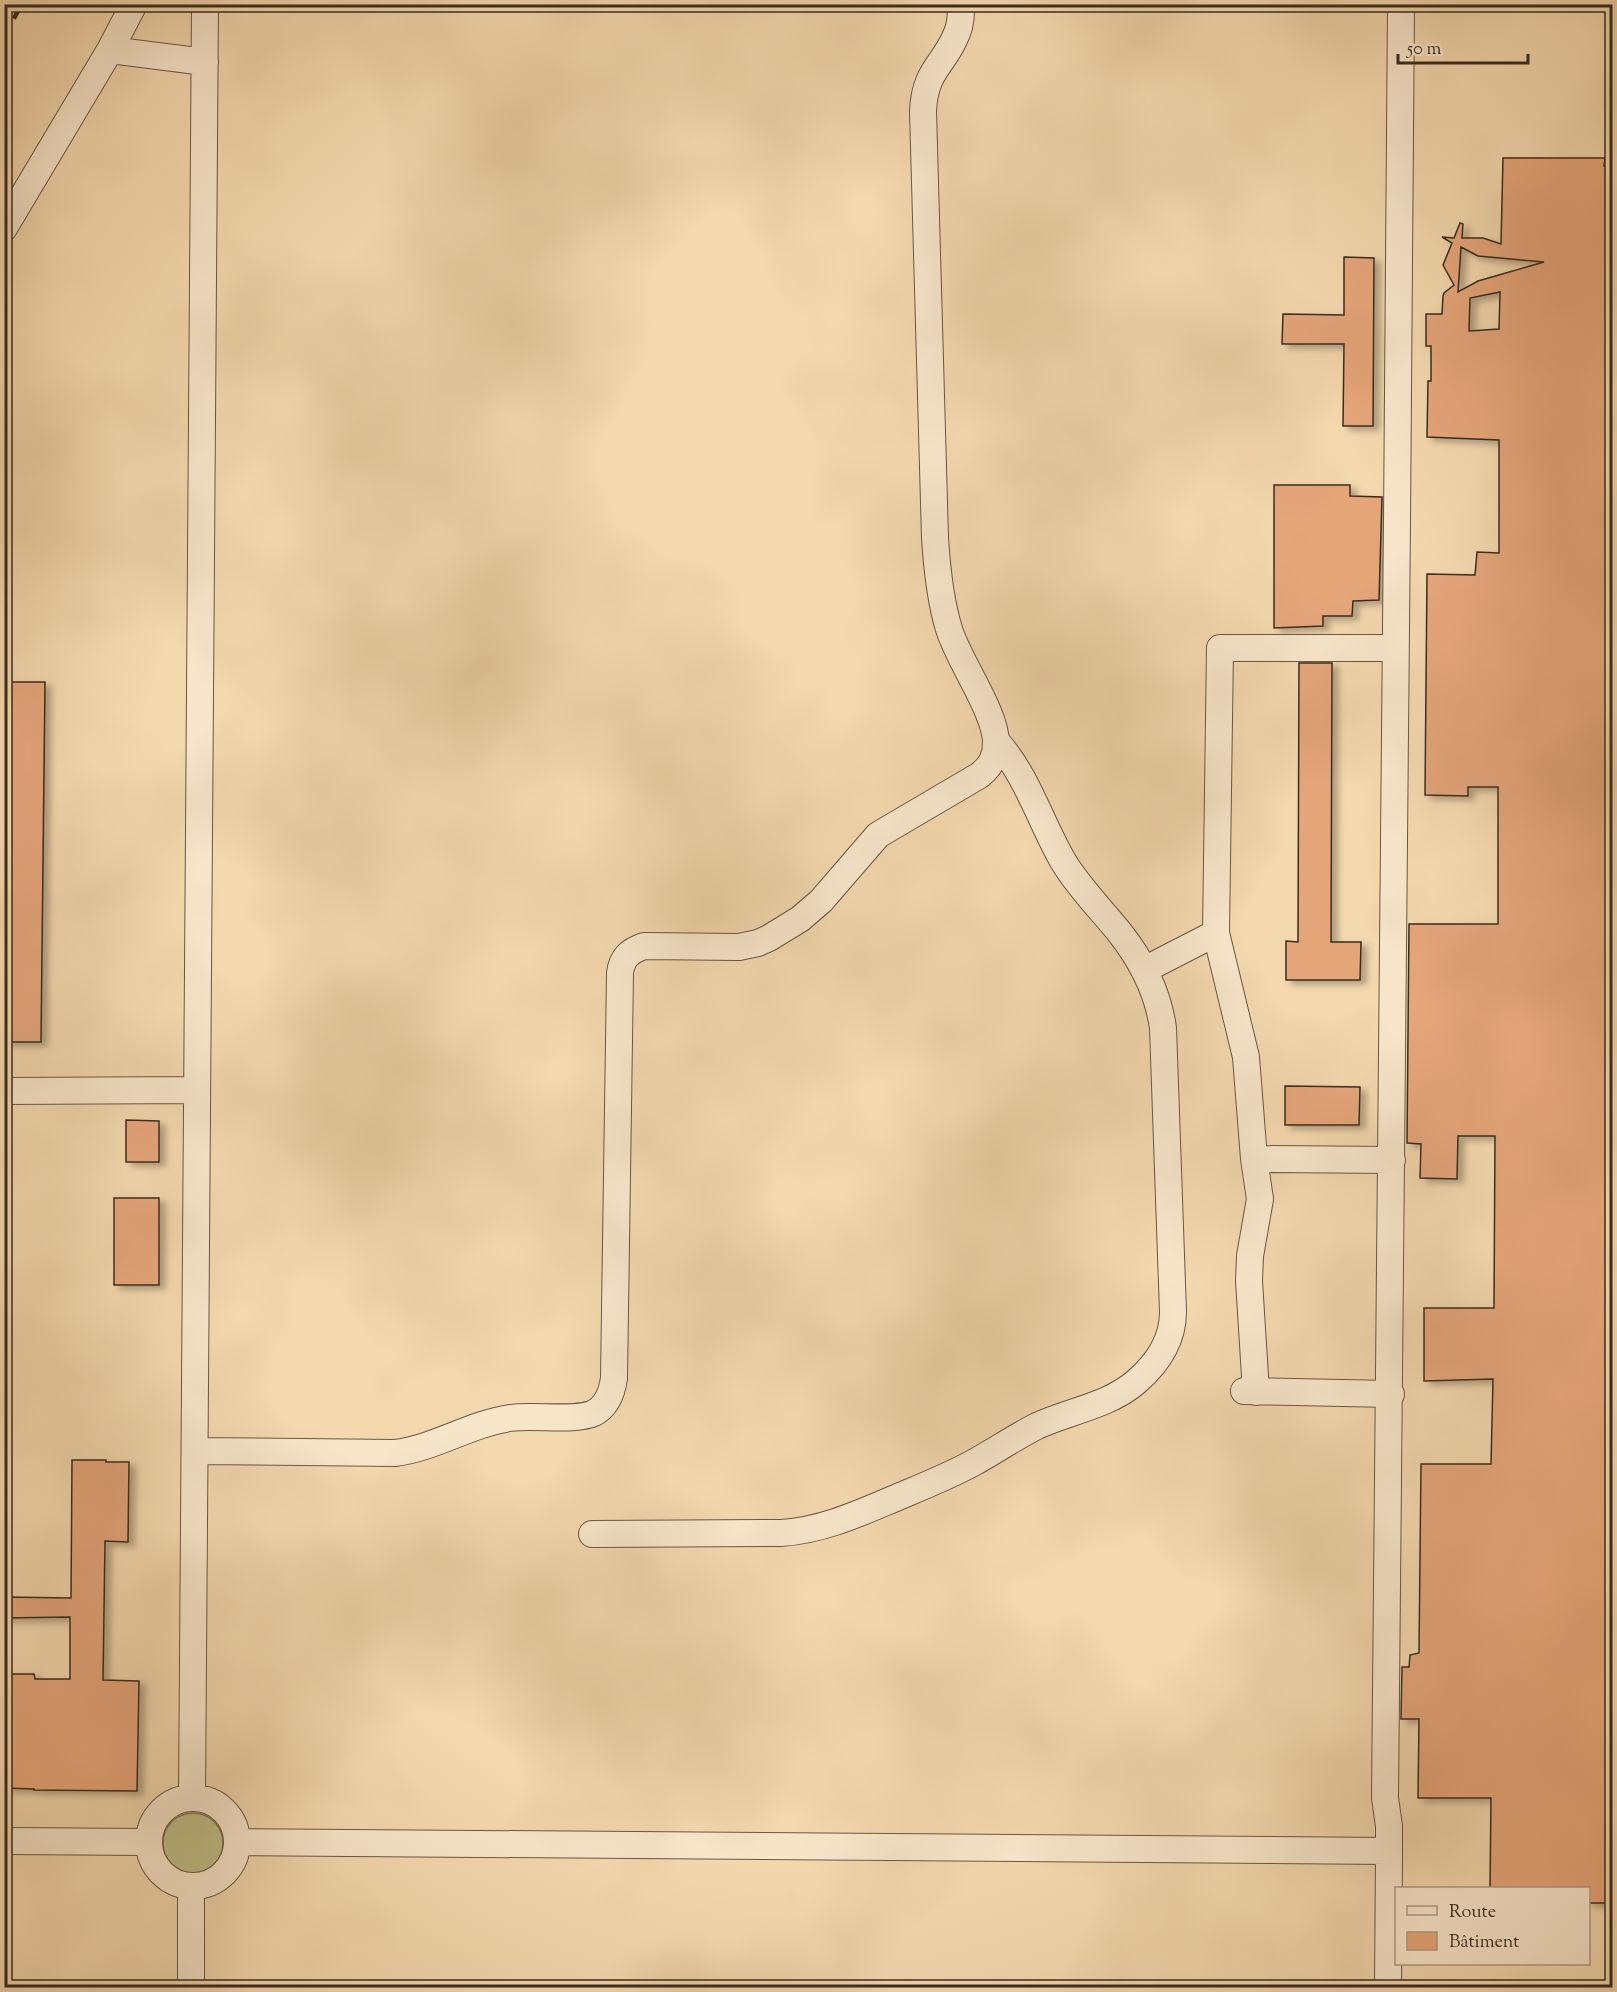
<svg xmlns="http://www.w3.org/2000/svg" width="1617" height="1992" font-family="'Sorts Mill Goudy',serif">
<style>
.green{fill:#bebd87;stroke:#7b7554;stroke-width:1.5}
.building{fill:#e4a579;stroke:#382d21;stroke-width:1.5;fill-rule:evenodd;filter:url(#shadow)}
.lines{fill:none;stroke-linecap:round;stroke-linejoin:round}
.minor-casing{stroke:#675844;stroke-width:28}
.minor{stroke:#f7e5ca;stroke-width:26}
.rail{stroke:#382d21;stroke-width:4.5;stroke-dasharray:10 10;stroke-linecap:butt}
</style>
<defs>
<filter id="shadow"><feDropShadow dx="6" dy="4" stdDeviation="3" flood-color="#0004"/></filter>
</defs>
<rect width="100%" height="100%" fill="#f3d7ad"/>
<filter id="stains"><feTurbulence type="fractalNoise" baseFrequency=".00333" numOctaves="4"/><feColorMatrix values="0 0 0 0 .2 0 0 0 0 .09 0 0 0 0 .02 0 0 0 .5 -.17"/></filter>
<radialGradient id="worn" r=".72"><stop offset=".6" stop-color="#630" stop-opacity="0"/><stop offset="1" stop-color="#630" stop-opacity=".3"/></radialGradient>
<path class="green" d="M163 1843a30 30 0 1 1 60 0a30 30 0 1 1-60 0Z"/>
<path class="building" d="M1503 158H1605L1604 166 1612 167V1903H1588V1888H1490L1491 1798H1418L1419 1719H1401L1402 1667H1409L1410 1655 1419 1653 1421 1464H1491L1493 1379 1424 1381V1308H1494L1495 1136H1458L1457 1179 1420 1178 1421 1144 1407 1143 1409 924H1498V787H1468V796L1425 795 1427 574 1475 575 1477 552 1499 553V440L1427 437 1428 381H1431V346H1426V314H1442L1443 296 1444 293 1454 285 1443 265 1452 243 1442 237 1454 238 1460 223 1463 224 1462 238H1483L1501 244ZM1461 247 1478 256 1544 262 1478 281 1458 292ZM1500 292 1499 329 1469 331 1470 298Z
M1344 257 1374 258 1373 426H1343L1344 344H1282L1283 314 1344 315Z
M1274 485H1350V496L1382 497 1379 600 1353 601 1352 616H1323V626L1274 628Z
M1299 663H1332L1331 942H1361L1360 980H1286V941L1298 942Z
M4 682H45L41 1042H4Z
M1285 1086 1360 1087 1359 1125H1285Z
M126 1120 159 1121V1162H126Z
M114 1198H159V1285H114Z
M72 1460H106V1462H129L128 1542 105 1541 103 1680 139 1681 137 1791 34 1790V1789L4 1788V1674H34L35 1679H70V1617L4 1618V1597L71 1598Z"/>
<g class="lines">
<g class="minor-casing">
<path id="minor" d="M110 50 205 62
M4 228 110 50 134 4
M1216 933 1246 1057 1254 1159 1392 1160
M1144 970 1216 933 1220 648H1395
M4 1091 197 1090
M1254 1159 1260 1199 1250 1256 1249 1281 1256 1392
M1244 1391 1391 1394
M195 1451 395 1453C435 1448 470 1424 510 1418 534 1414 574 1422 594 1413 607 1406 612 1393 614 1378L620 973C622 957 630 951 644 946L739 947 758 943 769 938 800 919 821 901 878 835 980 775C991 766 996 757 996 743 996 712 959 662 949 629 940 600 937 569 935 538L923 111C925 69 944 66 957 33 961 24 961 14 961 4
M592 1534 781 1533C824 1530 860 1513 898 1497 924 1486 949 1476 973 1463 995 1451 1015 1437 1037 1426 1069 1411 1108 1406 1136 1382 1158 1363 1173 1341 1173 1312L1163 1028C1158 992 1142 961 1120 933 1101 909 1079 888 1063 861 1041 823 1026 773 996 741
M192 1798 205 4
M149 1842a44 44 0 1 1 88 0a44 44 0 1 1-88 0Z
M4 1841 149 1842
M237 1842 1389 1851 1388 1988
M1389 1851V1826L1385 1798C1393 1200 1396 602 1401 4
M191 1988V1886"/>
</g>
<use href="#minor" class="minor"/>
<path class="rail" d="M4 36 22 4"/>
</g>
<rect width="1617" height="1992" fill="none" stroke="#f3d7ad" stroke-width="24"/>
<rect x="6" y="6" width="1605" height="1980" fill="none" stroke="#382d21" stroke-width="3"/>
<rect x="12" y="12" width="1593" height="1968" fill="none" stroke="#382d21" stroke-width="1.5"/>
<rect x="1395" y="1887" width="195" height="78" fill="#f7e5ca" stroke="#ab9b86" stroke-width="1.5"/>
<rect x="1407" y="1906" width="30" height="9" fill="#f7e5ca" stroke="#ab9b86" stroke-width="1.5"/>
<text x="1449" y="1917" font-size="18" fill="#382d21">Route</text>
<rect x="1407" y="1932" width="30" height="18" fill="#e4a579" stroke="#ab9b86" stroke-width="1.5"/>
<text x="1449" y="1947" font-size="18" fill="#382d21">Bâtiment</text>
<path d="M1398 54v9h130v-9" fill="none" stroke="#382d21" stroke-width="3"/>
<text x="1407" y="54" font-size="18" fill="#382d21" stroke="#f7e5ca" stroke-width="4.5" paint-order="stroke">50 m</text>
<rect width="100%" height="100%" filter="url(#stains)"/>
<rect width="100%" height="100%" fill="url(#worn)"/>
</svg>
